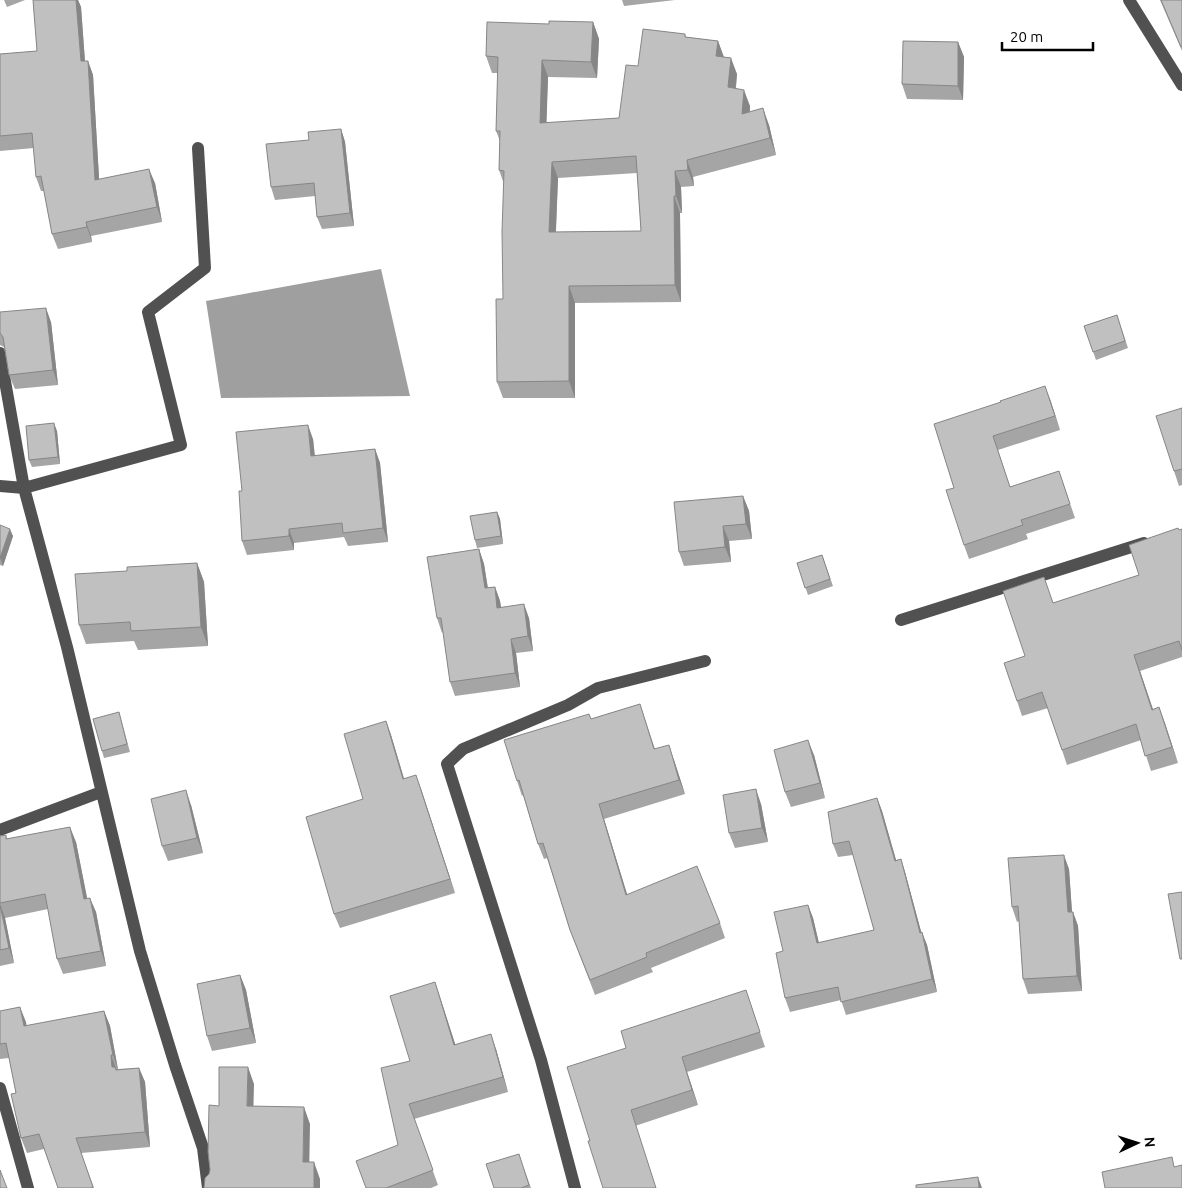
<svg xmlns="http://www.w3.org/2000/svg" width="1182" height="1188" font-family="Ubuntu,sans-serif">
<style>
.water{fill:#9f9f9f}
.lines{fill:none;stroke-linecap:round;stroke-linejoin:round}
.minor{stroke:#515151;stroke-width:12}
.wall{fill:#a5a5a5;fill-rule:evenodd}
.shaded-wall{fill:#868686}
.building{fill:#c0c0c0;stroke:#868686;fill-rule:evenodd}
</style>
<rect width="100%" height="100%" fill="#fff"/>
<path class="water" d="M381 269 410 396 221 398 206 301Z"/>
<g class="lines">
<path class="minor" d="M1129 0 1182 85
M0 353 24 488 181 445 148 312 205 268 198 148
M0 486 24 488 67 647 140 951 175 1065 203 1148 208 1188
M901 620 1144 543
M0 830 101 792
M0 1088 28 1188
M575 1188 541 1060 447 764 463 749 568 705 598 688 705 661"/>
</g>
<path class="wall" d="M4 0H25L7 7Z
M33 0H78L81 7 85 61H88L93 75 99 179 155 183 162 222 91 236 92 242 58 249 52 234 44 191H41L36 177 34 148 0 151V54L37 51Z
M622 0H675L624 6Z
M1160 0H1182V51Z
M593 22 599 39 597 78 548 77 546 123 619 118 638 66 685 34 686 37 718 41 724 57 737 74 736 88 750 106V112L769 125 776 155 693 177 694 186 681 187 682 213H680L681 302 575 303V398H503L497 382 503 299 504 184 499 170 500 141 496 131 498 73H492L486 56 549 24ZM637 173 641 231 556 232 558 178Z
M958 42 964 57 963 100 907 99 902 84Z
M341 129 345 142 354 226 322 229 317 217 315 196 275 200 271 187 309 140Z
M0 312 51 322 58 385 15 389 9 375 4 347 0 345Z
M1117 315 1128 348 1096 360 1084 326Z
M1050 399 1060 430 998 450 1010 487 1059 471 1075 518 1026 534 1028 539 969 559 964 545 954 488 934 424Z
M1182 408V485L1179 486 1174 471Z
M57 431 60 464 32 467 29 460Z
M313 439 315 456 375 449 380 463 388 542 348 546 344 537 294 543V550L247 555 242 541V491Z
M743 496 749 511 752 539 729 541 731 562 684 566 679 552Z
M497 512 500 519 503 544 477 548 475 540Z
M0 525 13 536 3 566 0 565Z
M1182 529V657L1140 671 1153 709 1159 707 1178 763 1151 771 1141 740 1067 765 1048 708 1022 716 1017 701 1025 656 1053 603 1139 575 1179 530Z
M479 549 484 564 488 588 495 587 500 601 501 607 529 618 533 651 516 653 520 687 455 696 450 682 443 632 442 633 437 618Z
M822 555 833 586 808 595 797 563Z
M197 563 204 582 208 646 138 650 134 641 86 644 79 625 127 571Z
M640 704 655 749 674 760 685 794 604 819 627 895 720 923 725 938 651 968 653 972 595 995 570 930 547 858 544 859 538 844 523 795 522 796 517 781 591 719Z
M119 712 130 752 104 758 102 751Z
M386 721 391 735 404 778 421 789 455 893 340 928 334 914 363 799Z
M814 755 825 798 791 807 785 792Z
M877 798 882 811 896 860 901 859 905 872 921 932 927 945 937 992 846 1015 841 1000 790 1012 785 998 783 951 808 905 813 918 819 943 874 930 853 855 838 857 833 844Z
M761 804 768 842 735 848 729 833Z
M191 805 203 853 168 861 162 846Z
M6 835 7 839 76 842 87 898 96 912 106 966 63 974 57 959 48 909 5 918 14 963 0 966V836Z
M1069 869 1072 912H1073L1078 926 1082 991 1028 994 1023 979 1019 921 1017 922 1012 907Z
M240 975 246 990 256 1043 212 1051 207 1036Z
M435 982 455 1044 496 1049 508 1092 414 1119 438 1185 431 1188H366L398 1145 410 1061Z
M751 1005 765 1047 687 1072 698 1105 590 1141 626 1048Z
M0 1011 26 1022V1026L104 1011 110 1026 118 1069 139 1068 145 1082 150 1147 81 1153 94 1188H58L44 1149 27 1153 21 1138 16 1093 9 1058 0 1059Z
M524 1169 531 1188H494Z"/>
<path class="shaded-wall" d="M76 0H78L81 7 86 76 81 61Z
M593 22 599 39 597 78 591 62Z
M718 41 724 58 716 56Z
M958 42 964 57 963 100 958 86Z
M731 58 737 74 734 104 728 87Z
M542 60 548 77 546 140 540 123Z
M88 61 93 75 100 194 95 180Z
M744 90 750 106 748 130 742 114Z
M763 108 769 125 776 155 770 138Z
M341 129 345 142 354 226 350 213Z
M687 160 693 177 694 186 688 170Z
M552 162 558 178 555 249 549 232Z
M149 169 155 183 162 222 157 207Z
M675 171 681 187 682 213 676 196Z
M674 196 680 213 681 302 675 285Z
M86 222 91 236 92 242 87 227Z
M569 286 575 303V398L569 381Z
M46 308 51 322 58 385 53 370Z
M1045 386 1050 399 1060 430 1055 416Z
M54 423 57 431 60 464 58 457Z
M308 425 313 439 316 470 311 456Z
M375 449 380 463 388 542 383 528Z
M743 496 749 511 752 539 746 524Z
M497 512 500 519 503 544 501 536Z
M723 526 729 541 731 562 725 547Z
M10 529 13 536 3 566 0 558Z
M289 529 294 543V550L289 536Z
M479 549 484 564 490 603 485 588Z
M197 563 204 582 208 646 201 627Z
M495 587 500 601 503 622 497 608Z
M524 604 529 618 533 651 528 636Z
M511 639 516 653 520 687 515 673Z
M1134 655 1140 671 1158 725 1152 710Z
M1159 707 1165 723 1178 763 1172 747Z
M386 721 391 735 408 793 403 779Z
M808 740 814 755 825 798 820 783Z
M669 745 674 760 685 794 679 780Z
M416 775 421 789 455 893 450 879Z
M756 789 761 804 768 842 762 828Z
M186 790 191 805 203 853 197 838Z
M877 798 882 811 900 874 895 861Z
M599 804 604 819 632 910 626 895Z
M70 827 76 842 90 913 84 899Z
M1064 855 1069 869 1073 927 1068 912Z
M901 859 905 872 925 946 920 933Z
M90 898 96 912 106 966 101 951Z
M0 904 5 918 14 963 9 948Z
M808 905 813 918 822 957 817 943Z
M1073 912 1078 926 1082 991 1077 976Z
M922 932 927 945 937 992 932 979Z
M240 975 246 990 256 1043 250 1028Z
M435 982 440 997 460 1059 454 1045Z
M20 1007 26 1022 29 1041 24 1026Z
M104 1011 110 1026 118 1070 113 1055Z
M491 1034 496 1049 508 1092 503 1077Z
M111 1055 121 1082 112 1067Z
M682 1057 698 1105 692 1090Z
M248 1067 254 1084 253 1123 247 1106Z
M139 1068 145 1082 150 1147 145 1132Z
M304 1107 310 1124 309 1179 303 1162Z
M314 1162 320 1179V1188H314Z
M978 1177 982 1188H979Z"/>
<path class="building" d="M33 0H76L81 61H88L95 180 149 169 157 207 86 222 87 227 52 234 41 176 36 177 32 133 0 136V54L37 51Z
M1161 0H1182V46L1181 47Z
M549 21 593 22 591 62 542 60 540 123 619 118 626 65 638 66 643 29 685 34V37L718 41 716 56 731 58 728 87 744 90 742 114 763 108 770 138 687 160 688 170 675 171 676 196H674L675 285 569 286V381L497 382 496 299H503L502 232 504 171 499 170 500 131H496L498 57 486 56 487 22 549 24ZM636 156 641 231 549 232 552 162Z
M903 41 958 42V86L902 84Z
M341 129 350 213 317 217 314 183 271 187 266 144 309 140 308 132Z
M46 308 53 370 9 375 3 337 0 333V312Z
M1117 315 1125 341 1093 352 1084 326Z
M1045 386 1055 416 993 436 1010 487 1059 471 1070 504 1021 520 1023 525 964 545 946 490 954 488 934 424 1001 402 1000 401Z
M1182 408V469L1174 471 1156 416Z
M54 423 58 457 29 460 26 426Z
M308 425 311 456 375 449 383 528 343 533 342 523 289 529V536L242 541 239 491H242L236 432Z
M743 496 746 524 723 526 725 547 679 552 674 502Z
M497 512 501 536 475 540 470 516Z
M0 525 10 529 0 558Z
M1178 528 1179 530 1182 529V650L1179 641 1134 655 1152 710 1159 707 1172 747 1145 756 1136 724 1062 750 1042 692 1017 701 1004 663 1025 656 1003 591 1044 577 1053 603 1139 575 1129 545Z
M479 549 485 588 495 587 497 608 524 604 528 636 511 639 515 673 450 682 441 618H437L427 557Z
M822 555 830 579 805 588 797 563Z
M197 563 201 627 131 631 130 622 79 625 75 574 127 571V567Z
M640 704 654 749 669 745 679 780 599 804 626 895 697 866 720 923 646 953 647 957 590 980 570 930 543 843 538 844 519 780 517 781 504 740 589 714 591 719Z
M119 712 127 744 102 751 93 719Z
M386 721 403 779 416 775 450 879 334 914 306 817 363 799 344 734Z
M808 740 820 783 785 792 774 750Z
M756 789 762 828 729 833 723 795Z
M186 790 197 838 162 846 151 799Z
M877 798 895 861 901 859 920 933 922 932 932 979 841 1002 838 987 785 998 776 953 783 951 774 912 808 905 817 943 874 930 849 841 833 844 828 812Z
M70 827 84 899 90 898 101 951 57 959 45 894 0 903V836L6 835V839Z
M1064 855 1068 912H1073L1077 976 1023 979 1018 906 1012 907 1008 858Z
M1182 892V959H1180L1168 894Z
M0 905 9 948 0 950Z
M240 975 250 1028 207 1036 197 984Z
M435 982 454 1045 491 1034 503 1077 409 1104 433 1170 386 1188H366L356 1161 398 1145 381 1068 410 1061 390 996Z
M746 990 760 1032 682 1057 692 1090 631 1110 656 1188H603L588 1141H590L567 1067 626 1048 621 1031Z
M20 1007 24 1026 104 1011 113 1055H111L112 1067H115L116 1070 139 1068 145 1132 76 1138 93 1187 91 1188H58L39 1134 21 1138 11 1094 16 1093 6 1043 0 1044V1011Z
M219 1067H248L247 1106 304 1107 303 1162H314V1188H204L205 1178 209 1174 210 1170 208 1152 209 1105 219 1106Z
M519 1154 529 1185 521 1188H494L486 1164Z
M1172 1157 1174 1167 1182 1165V1188H1105L1102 1172Z
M0 1170 7 1188H0Z
M978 1177 979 1188H916V1185Z"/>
<g transform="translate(1137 1143) rotate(86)" stroke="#ffffff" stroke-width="4" paint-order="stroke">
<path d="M0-4L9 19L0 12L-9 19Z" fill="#000000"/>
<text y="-8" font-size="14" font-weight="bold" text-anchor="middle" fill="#000000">N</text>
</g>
<path d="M1002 42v8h91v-8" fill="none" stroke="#000000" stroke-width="2.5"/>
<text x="1010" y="42" font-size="15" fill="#000000" stroke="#ffffff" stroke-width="4" paint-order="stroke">20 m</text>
</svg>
